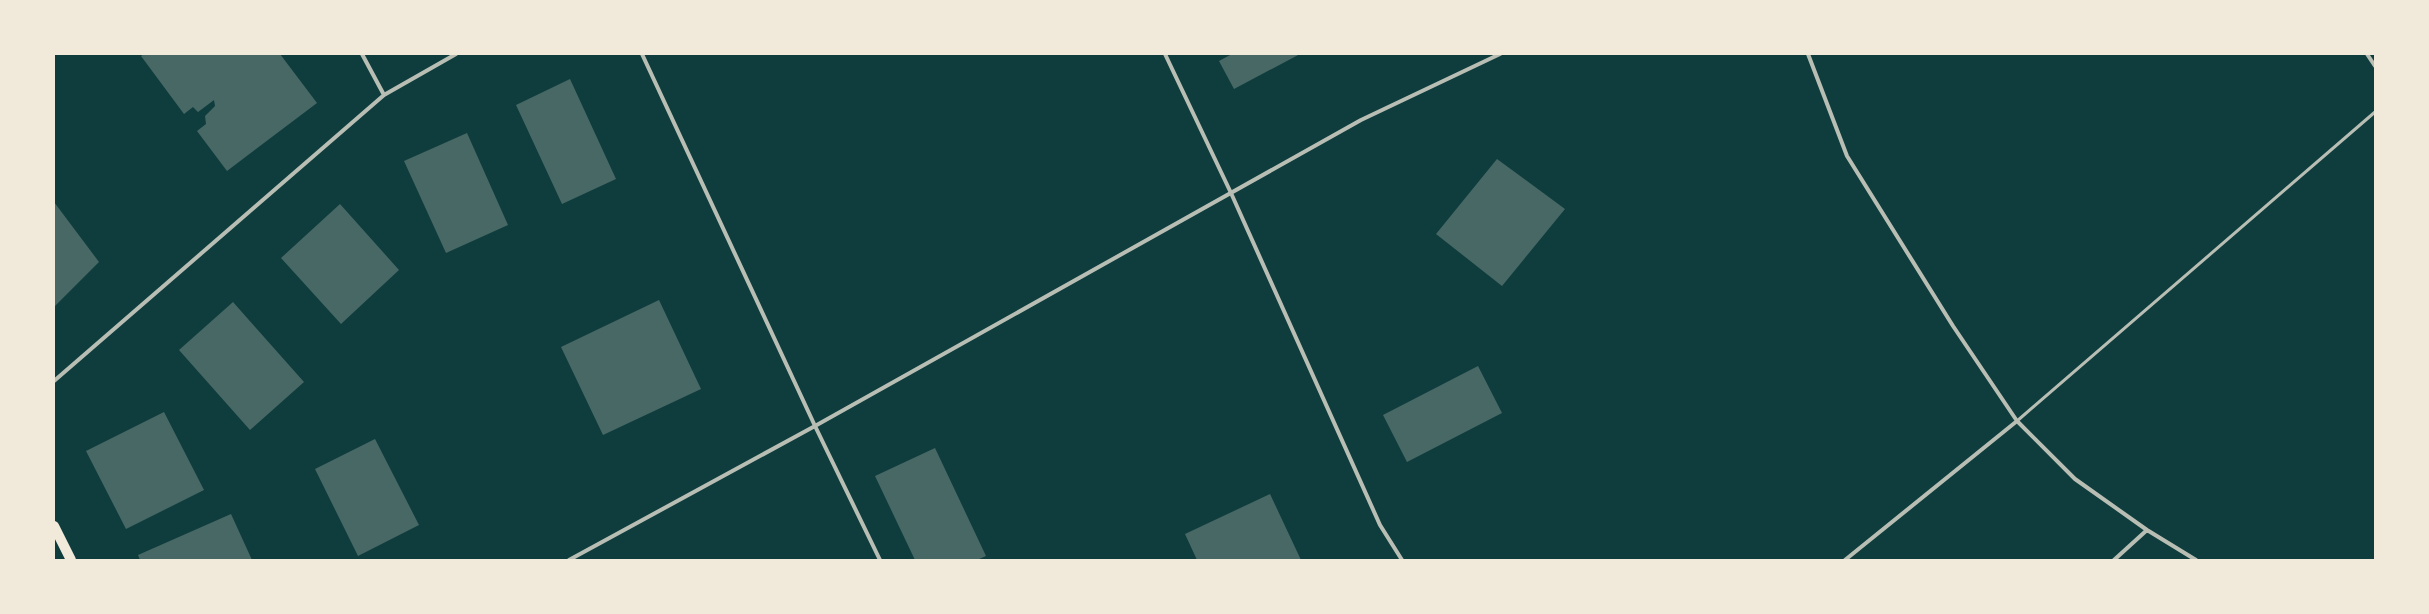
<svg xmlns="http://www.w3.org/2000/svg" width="2429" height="614" font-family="Mulish,sans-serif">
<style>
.building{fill:#486865}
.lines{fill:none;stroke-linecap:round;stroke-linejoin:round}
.service{stroke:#b8beb3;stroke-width:3}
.minor{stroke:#b8beb3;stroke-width:4}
.primary{stroke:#f1e9da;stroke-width:10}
</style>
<rect width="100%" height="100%" fill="#0f3d3e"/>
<path class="building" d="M144 54H280L317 103 227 171 197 131 206 124 205 116 215 106 214 100 198 112 193 107 184 114 141 56Z
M1232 54H1300L1234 89 1219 61Z
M570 79 616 179 562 204 516 105Z
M467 133 508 225 446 253 404 161Z
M1497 159 1565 209 1502 286 1436 234Z
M54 202 99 262 54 307Z
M340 204 399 270 341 324 281 258Z
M659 300 701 389 603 435 561 347Z
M233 302 304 382 250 430 179 350Z
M1478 366 1502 413 1407 462 1383 415Z
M164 412 204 490 126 529 86 451Z
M375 439 419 525 358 556 315 469Z
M935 448 986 556 977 560H915L875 476Z
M1270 494 1301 560H1197L1185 534Z
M231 514 252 560H140L138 555Z"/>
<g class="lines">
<path class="service" d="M2017 421 2375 112"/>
<path class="minor" d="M362 54 384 95
M642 54 815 426 880 560
M1165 54 1231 193 1380 525 1402 560
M1808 54 1847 156 1953 326 2017 421 2075 479 2147 530 2196 560
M2367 54 2375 66
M54 381 384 95 456 54
M569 560 815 426 1361 120 1500 54
M1845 560 2017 421
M2114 560 2147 530"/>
<path class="primary" d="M54 526 71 560"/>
</g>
<rect width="2429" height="614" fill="none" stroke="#f1e9da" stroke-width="110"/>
</svg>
